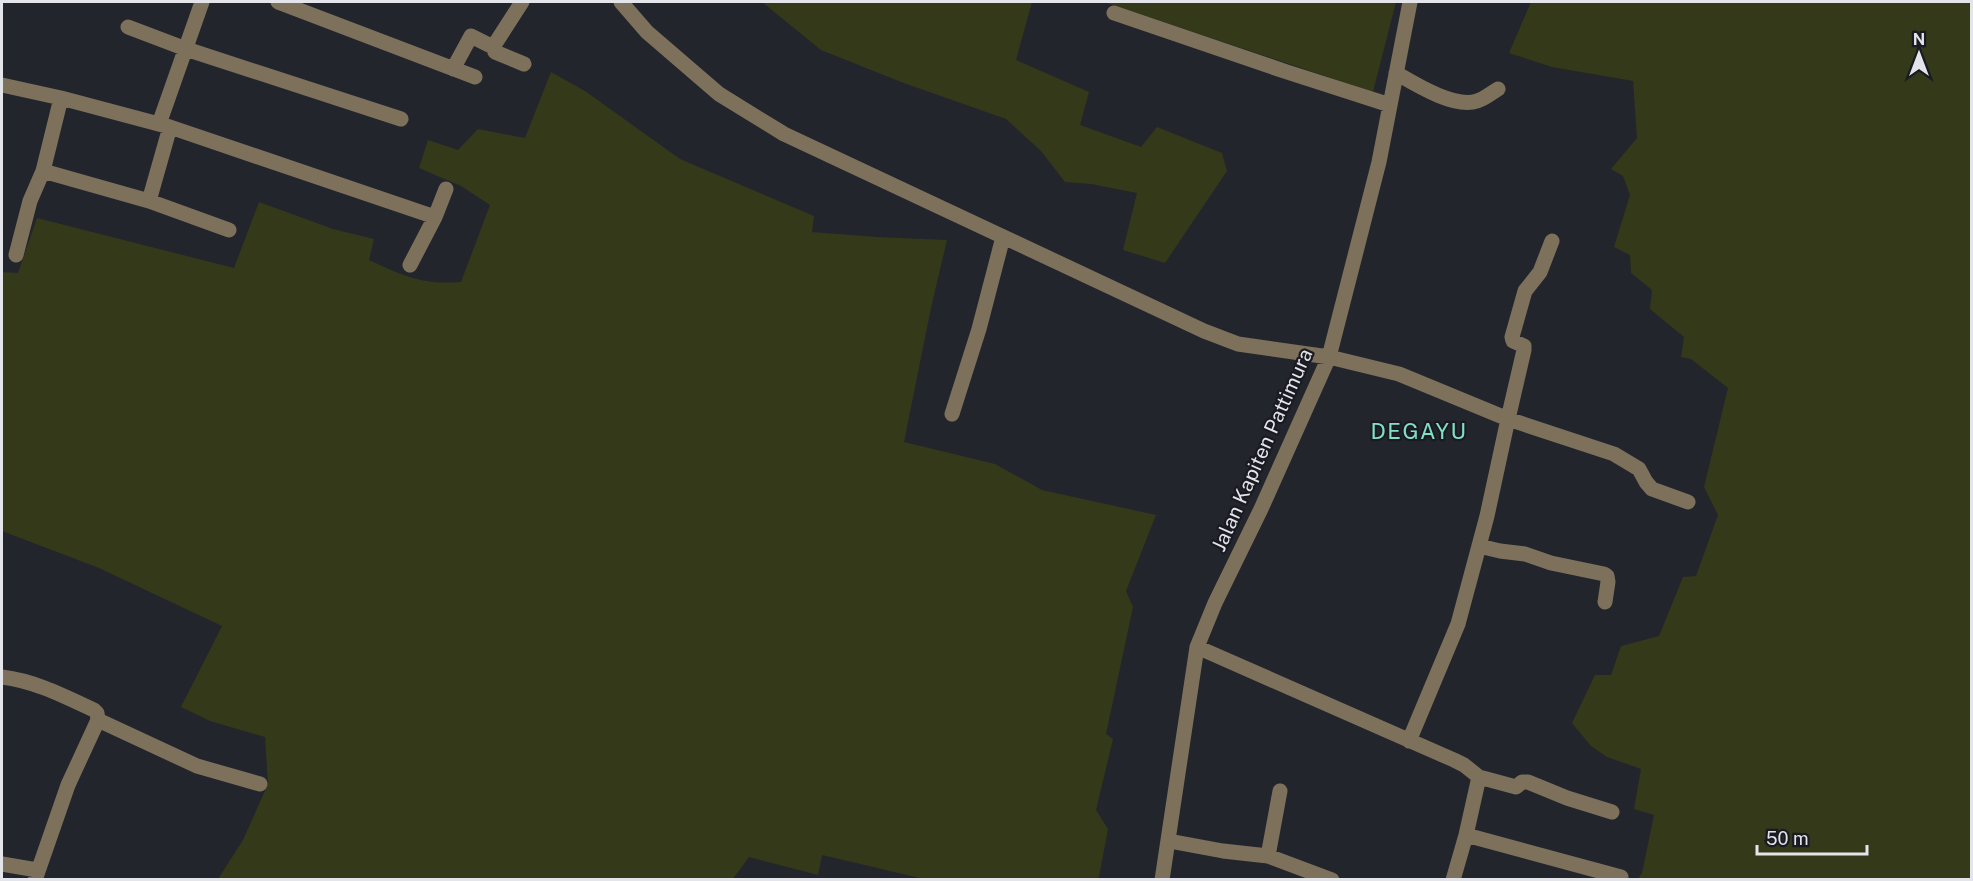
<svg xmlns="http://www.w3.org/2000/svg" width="1973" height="881" font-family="'Public Sans',sans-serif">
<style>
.green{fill:#343919}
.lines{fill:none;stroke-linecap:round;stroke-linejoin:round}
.minor{stroke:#7d715c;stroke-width:15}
.labels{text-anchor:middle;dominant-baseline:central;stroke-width:4.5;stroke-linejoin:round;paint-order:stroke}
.street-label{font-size:20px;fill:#e4e5ea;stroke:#1a1b22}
.quarter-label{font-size:22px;letter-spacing:1.5px;fill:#81e0c4;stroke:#1a1b22}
</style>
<rect width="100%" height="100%" fill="#23252c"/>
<path class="green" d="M762 2H1032L1016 60 1089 92 1080 125 1141 147 1157 127 1222 153 1227 171 1165 263 1123 250 1137 193 1091 184 1065 182 1041 151 1006 119 901 82 821 50Z
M1104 2H1396L1373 92Z
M1531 2H1971V879H1638L1642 873 1654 815 1634 809 1641 769 1607 757 1591 746 1572 723 1595 675H1611L1621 646 1659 636 1683 577 1696 576 1718 515 1704 487 1728 388 1691 359 1681 357 1684 337 1650 309 1652 290 1631 273 1630 255 1614 247 1630 195 1623 176 1611 169 1637 138 1633 81 1552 67 1509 53Z
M551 72 585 91 680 159 814 216 812 232 876 237 947 240 931 308 904 442 995 464 1042 490 1156 515 1126 591 1133 607 1106 734 1113 739 1096 810 1108 829 1099 877 1096 879H924L822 855 818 875 749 857 732 880 218 879 243 840 268 784 265 737 210 721 181 707 222 626 99 568 2 531V272L18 273 37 218 234 268 259 202 333 229 374 239 369 260C404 276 422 285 461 282L490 205 461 186 419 168 428 140 458 150 478 129 525 138Z"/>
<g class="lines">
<path class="minor" d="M278 2 475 77
M522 2 493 47 495 52 524 64
M621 2 647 32 719 94 784 134 1204 331 1238 344 1329 357 1399 374 1508 419 1487 516 1458 624 1409 741
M1114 13 1287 72 1390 105
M128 27 186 49 401 119
M453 69 471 36 493 47
M1396 73C1415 84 1455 109 1477 101 1484 99 1491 93 1498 89
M2 85 61 98 170 127 435 217
M61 98 43 171 149 201 229 230
M159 124 202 2
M149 201 170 127
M1552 241 1540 272 1525 291 1512 337 1513 341 1524 346V350L1508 419 1614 454 1639 469 1646 482 1652 489 1688 502
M16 255 30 201 43 171
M410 265 435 217 446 189
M952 414 979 329 1003 237
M1479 546 1500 551 1525 554 1551 563 1604 574 1607 576 1608 582 1605 602
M1197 647 1454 760 1464 765 1479 777 1466 835 1453 880
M2 677C35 681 64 696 94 710L97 713 98 720 68 785 35 880
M98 720 197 766 260 784
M1479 777 1516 787 1522 782H1528L1567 798 1612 812
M1466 835 1621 877
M1169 841 1223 851 1268 856 1332 880
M1268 856 1280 791
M2 864 37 870
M1162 880 1197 647 1215 603 1261 509 1329 357 1379 162 1410 2"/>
</g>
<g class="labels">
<g class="street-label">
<text transform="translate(1262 450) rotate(-66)">Jalan Kapiten Pattimura</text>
</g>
<g class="quarter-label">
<text x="1419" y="431">DEGAYU</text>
</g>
</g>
<rect width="1973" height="881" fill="none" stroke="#e4e5ea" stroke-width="6"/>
<g transform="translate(1919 54)" stroke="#1a1b22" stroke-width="4.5" paint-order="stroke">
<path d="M0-4.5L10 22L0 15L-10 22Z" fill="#e4e5ea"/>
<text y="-9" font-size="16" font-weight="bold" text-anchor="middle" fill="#e4e5ea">N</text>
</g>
<path d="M1757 845v9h110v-9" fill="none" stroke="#e4e5ea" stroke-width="3"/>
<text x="1766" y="845" font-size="18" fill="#e4e5ea" stroke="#1a1b22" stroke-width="4.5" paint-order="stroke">50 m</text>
</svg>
